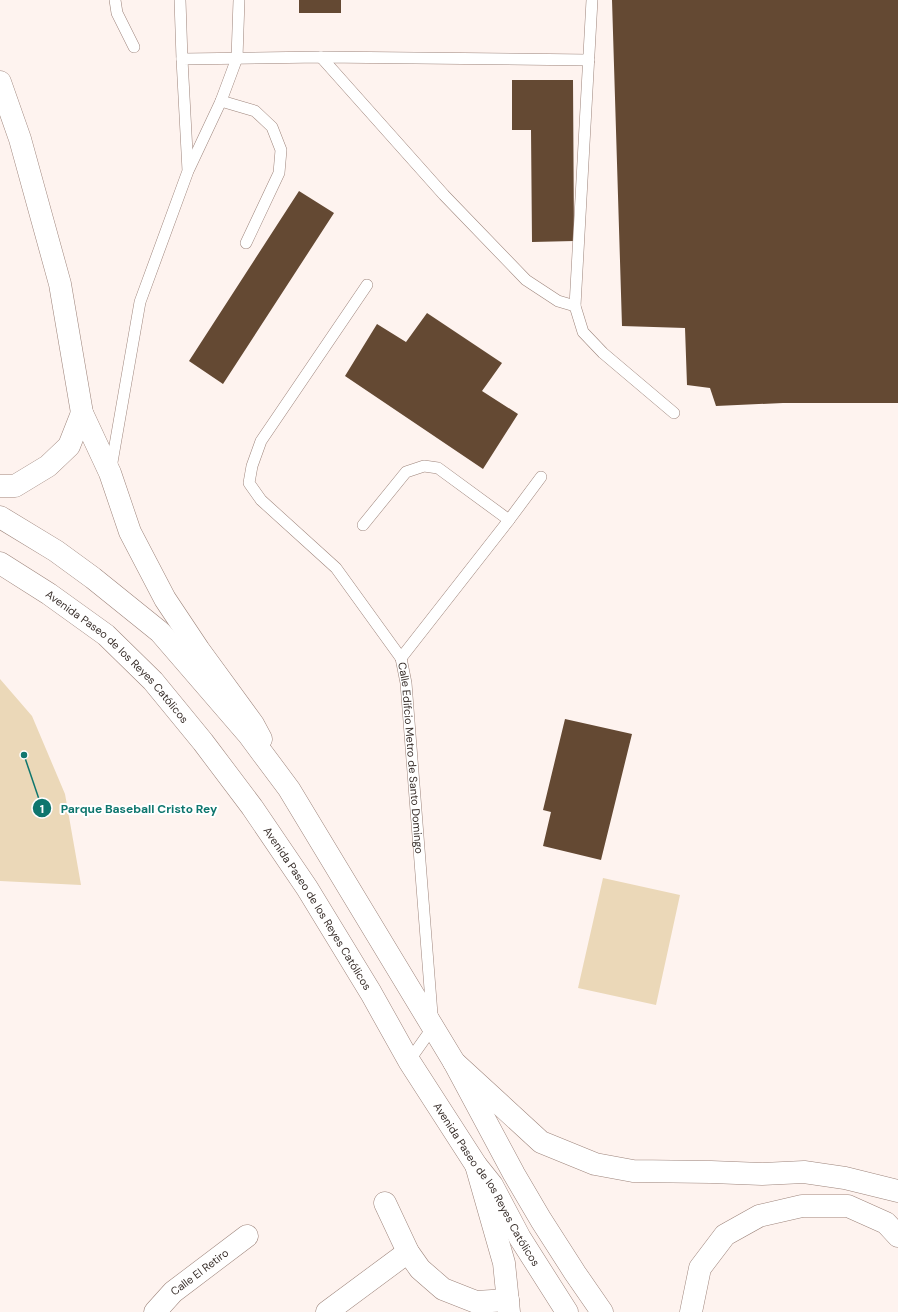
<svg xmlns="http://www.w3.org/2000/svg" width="898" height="1312" font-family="'DM Sans',sans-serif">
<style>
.green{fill:#ebd8b8}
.building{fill:#644933}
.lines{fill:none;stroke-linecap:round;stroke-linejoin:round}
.lane-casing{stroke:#9d847b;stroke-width:12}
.street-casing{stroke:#9d847b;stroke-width:23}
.secondary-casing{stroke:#9d847b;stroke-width:23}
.primary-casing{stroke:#9d847b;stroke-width:23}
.lane{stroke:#fff;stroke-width:11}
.street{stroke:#fff;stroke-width:22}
.secondary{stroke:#fff;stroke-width:22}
.primary{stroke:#fff;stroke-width:22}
.labels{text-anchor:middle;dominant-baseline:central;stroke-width:4;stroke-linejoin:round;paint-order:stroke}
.street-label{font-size:11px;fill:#372d29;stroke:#fff}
.leader{fill:none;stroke:#0f766e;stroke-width:1.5}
.callout-dot{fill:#0f766e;stroke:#fff;stroke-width:1.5}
.mark-label{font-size:12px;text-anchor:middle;font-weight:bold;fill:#fff}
.callout-label{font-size:12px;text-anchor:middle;font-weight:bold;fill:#0f766e;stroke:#fff;stroke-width:4;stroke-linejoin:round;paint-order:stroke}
</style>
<rect width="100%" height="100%" fill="#fef3ef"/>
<path class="green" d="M0 679 32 716 65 794 81 885 0 881Z
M603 878 680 895 656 1005 578 988Z"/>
<path class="building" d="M299 0H341V13H299Z
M612 0H898V403H783L716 406 710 388 687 385 685 328 622 326Z
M512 80H573L574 241 532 242 531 130H512Z
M299 191 334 213 223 384 189 361Z
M427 313 502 363 482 391 518 414 483 469 345 376 377 324 406 342Z
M565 719 632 734 601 860 543 846 551 812 543 810Z"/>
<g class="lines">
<g class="lane-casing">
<g id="lane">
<path d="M115 0 117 13 134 47"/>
<path d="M180 0 182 59"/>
<path d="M592 0 575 306 583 332 603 353 674 413"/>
<path d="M321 57 444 195 526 280 558 301 575 306"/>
<path d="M221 101 255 111 272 127 281 150 279 173 246 243"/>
<path d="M189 169 221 101 237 58 239 0"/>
<path id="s1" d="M367 285 261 441 252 466 249 483 261 500 336 568 401 658 406 683 433 1027 409 1061"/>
<path d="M111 468 140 302 188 171 182 59 321 57 589 60"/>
<path d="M363 525 406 472 424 466 438 468 509 520"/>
<path d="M401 658 509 520 541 477"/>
</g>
</g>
<g class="street-casing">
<g id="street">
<path d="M0 82 20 139 60 284 82 413 110 473 130 532 165 599 199 650 253 724 261 739"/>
<path d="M0 486H15L48 466 69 446 82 413"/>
<path d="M385 1203 408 1252 420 1269 443 1289 476 1302 508 1300"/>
<path id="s2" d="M155 1312 173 1292 247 1236"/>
<path d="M327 1312 408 1252"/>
</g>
</g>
<g class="secondary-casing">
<g id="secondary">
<path d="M0 517 56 551 93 578 160 632 248 734 289 789 454 1062 514 1174 541 1220 575 1273 602 1312"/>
<path id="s3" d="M0 563 49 594 106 635 153 681 203 742 252 807 307 888 371 993 409 1061 476 1165 492 1185 520 1238 567 1312"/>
</g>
</g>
<g class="primary-casing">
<path id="primary" d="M454 1062 541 1142 595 1164 633 1171 711 1172 762 1174 804 1172 845 1178 898 1191
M476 1165 504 1263 509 1312
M691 1312 700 1268 725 1235 759 1216 802 1206H848L886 1223 898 1236"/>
</g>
<use href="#lane" class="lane"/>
<use href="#street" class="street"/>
<use href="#secondary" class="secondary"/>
<use href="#primary" class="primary"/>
</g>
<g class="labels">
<g class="street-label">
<text stroke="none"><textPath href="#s3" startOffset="151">Avenida Paseo de los Reyes Católicos</textPath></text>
<text stroke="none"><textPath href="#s1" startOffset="566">Calle Edifcio Metro de Santo Domingo</textPath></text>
<text stroke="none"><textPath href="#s3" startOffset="475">Avenida Paseo de los Reyes Católicos</textPath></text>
<text stroke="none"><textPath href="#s3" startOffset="799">Avenida Paseo de los Reyes Católicos</textPath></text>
<text stroke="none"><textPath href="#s2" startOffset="60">Calle El Retiro</textPath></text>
</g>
</g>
<path class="leader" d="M24 755L42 808"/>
<g class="callout-dot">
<circle cx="24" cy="755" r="4"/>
<circle cx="42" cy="808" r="10"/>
</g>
<g class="mark-label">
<text x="42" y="813">1</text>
</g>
<g class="callout-label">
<text x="139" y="813">Parque Baseball Cristo Rey</text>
</g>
</svg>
